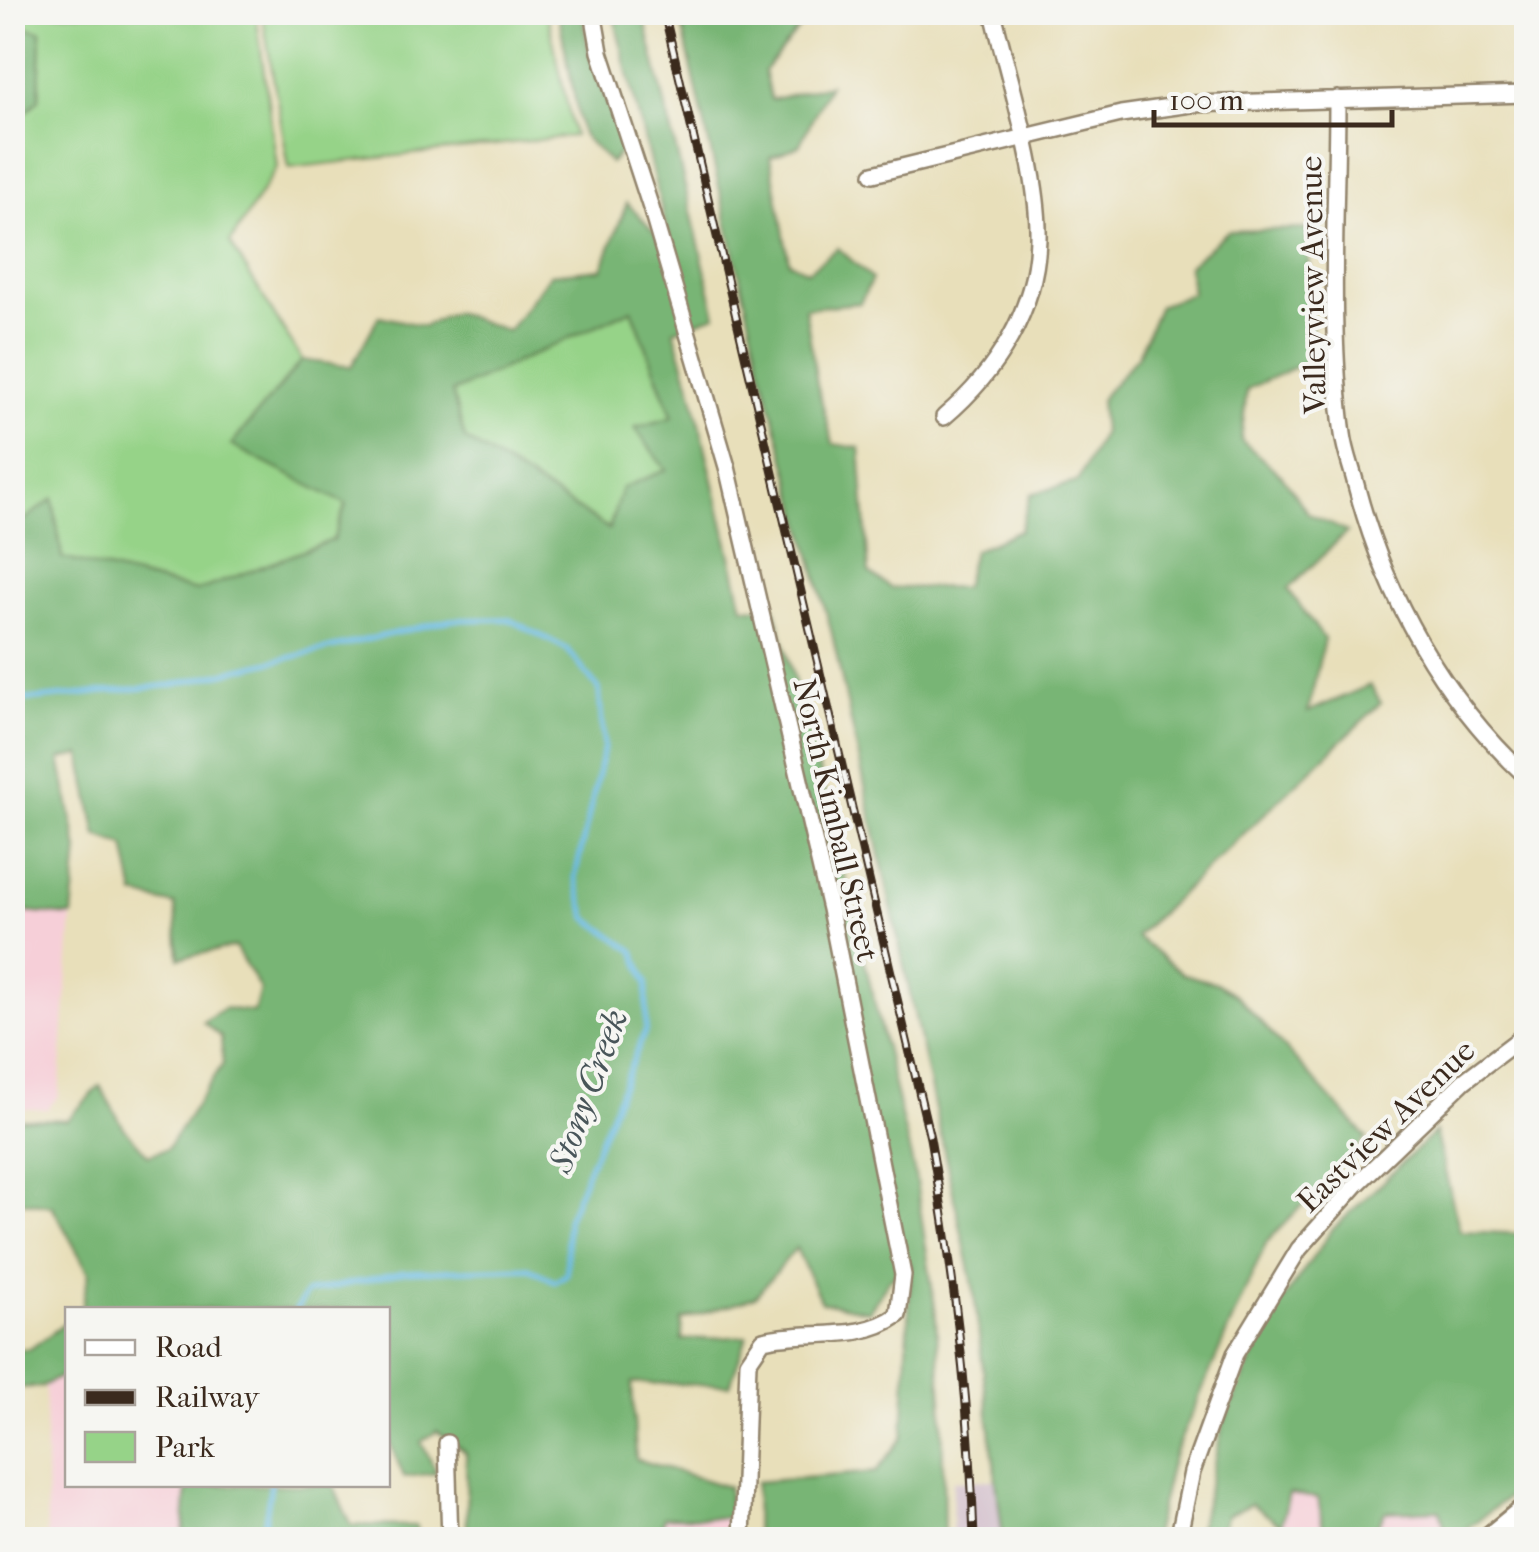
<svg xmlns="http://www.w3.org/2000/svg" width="1539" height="1552" font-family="'IM FELL French Canon',serif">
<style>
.built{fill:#f6cfd8}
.industrial{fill:#d1bdca}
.green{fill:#96d388;stroke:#687e53;stroke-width:2.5}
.forest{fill:#78b574;stroke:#5a7049;stroke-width:2.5;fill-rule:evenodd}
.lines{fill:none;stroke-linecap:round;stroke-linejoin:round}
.stream{stroke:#68bae4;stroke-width:5}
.street-casing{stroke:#92846c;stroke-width:20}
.secondary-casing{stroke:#92846c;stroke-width:28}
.street{stroke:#fff;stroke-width:15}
.secondary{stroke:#fff;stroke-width:22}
.rail-casing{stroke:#3b2a1e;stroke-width:9}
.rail{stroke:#f6f6f2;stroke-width:5;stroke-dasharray:15;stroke-linecap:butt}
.labels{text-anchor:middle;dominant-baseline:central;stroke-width:8;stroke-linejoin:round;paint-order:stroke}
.street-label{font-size:32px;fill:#3b2a1e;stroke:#f6f6f2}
.water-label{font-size:35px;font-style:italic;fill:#485559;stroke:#f6f6f2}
</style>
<rect width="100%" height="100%" fill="#f6f6f2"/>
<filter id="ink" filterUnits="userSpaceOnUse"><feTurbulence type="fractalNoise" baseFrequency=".01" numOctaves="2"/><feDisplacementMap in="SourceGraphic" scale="20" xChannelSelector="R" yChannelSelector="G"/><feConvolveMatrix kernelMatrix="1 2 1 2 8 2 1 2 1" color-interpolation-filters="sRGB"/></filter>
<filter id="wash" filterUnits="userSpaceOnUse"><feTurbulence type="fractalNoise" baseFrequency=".0048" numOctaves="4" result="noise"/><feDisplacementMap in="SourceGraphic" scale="40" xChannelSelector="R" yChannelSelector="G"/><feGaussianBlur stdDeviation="2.25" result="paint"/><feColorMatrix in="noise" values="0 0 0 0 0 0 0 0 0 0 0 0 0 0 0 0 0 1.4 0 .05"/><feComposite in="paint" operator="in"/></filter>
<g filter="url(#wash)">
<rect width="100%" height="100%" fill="#e8dfba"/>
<path class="built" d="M13 911 72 916 59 1096 47 1109H13Z
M67 1373 68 1484 187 1485 183 1539H47L45 1385Z
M1288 1494 1385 1512 1441 1510 1445 1529 1463 1531 1457 1540H1263L1281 1525Z
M664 1517 730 1518V1539L660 1540Z"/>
<path class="industrial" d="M996 1480 1003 1539H952L953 1481Z"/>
<path class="green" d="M13 13H256L277 167 230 243 302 360 231 445 347 504 334 540 197 591 62 558 53 500 13 528 12 126 39 99 41 32 13 25Z
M262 13H547L574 136 289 168Z
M632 309 673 418 636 427 667 470 610 529 465 439 452 392Z"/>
<path class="forest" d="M558 13H582L590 56 624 149 610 163 582 135Z
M613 13H643L716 315 674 330 693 395 743 607 775 609 826 796 915 1175 935 1307 942 1400 944 1539H905L904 1535 897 1540 755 1539 756 1482 876 1472 903 1437 911 1265 889 1280 869 1311 821 1302 796 1248 755 1297 682 1320V1340L747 1336 730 1385 632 1383 636 1459 728 1487 730 1518 664 1517 660 1539H467L466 1453 437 1431 421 1442 437 1473 404 1477 388 1438V1310L81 1309 89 1273 52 1206 13 1200V1119L67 1120 100 1086 124 1128 148 1155 167 1149 223 1064 221 1037 203 1022 224 1008 254 1012 260 989 235 947 179 958 175 905 135 895 125 846 97 836 81 755 60 759 78 850 72 916 13 911V528L53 499 62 558 197 591 333 540 346 504 231 445 302 360 351 367 379 316 424 326 454 312 508 331 550 274 602 269 627 203 672 251ZM632 309 673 417 635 428 666 470 622 488 609 529 465 439 452 392Z
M679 13H812L764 71 771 100 829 85 799 146 770 157 789 262 808 271 838 248 872 279 860 303 805 308 817 384 833 444 860 448 869 573 891 588 964 587 973 551 1020 530 1031 494 1077 482 1103 432 1100 400 1138 355 1159 306 1192 293 1188 266 1228 231 1307 229 1313 359 1247 389 1241 440 1282 476 1308 513 1347 532 1288 589 1324 639 1308 712 1370 685 1381 703 1136 936 1183 974 1216 983 1237 996 1367 1138 1266 1243 1172 1459 1154 1535 1003 1539 973 1285 832 634 761 369Z
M13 25 41 31 39 99 13 126Z
M1435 1132 1460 1231 1526 1234V1484L1463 1531 1445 1530 1440 1510 1385 1512 1374 1533 1324 1534 1318 1498 1289 1494 1281 1525 1251 1504 1227 1515 1221 1530 1197 1537 1223 1424 1270 1319 1332 1230Z
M67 1322V1373L41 1387 13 1388V1349H30Z
M187 1485H333L351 1525 416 1526 418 1539H183Z"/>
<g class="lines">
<path class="stream" d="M12 699H37L172 685 451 620 508 619 567 649 599 690 604 747 575 877 587 918 634 951 647 983 646 1029 567 1220V1274L555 1282 529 1268 403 1272 306 1293 296 1310
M262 1540 271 1484"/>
</g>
</g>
<g filter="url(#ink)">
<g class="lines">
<g class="street-casing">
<path id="street" d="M593 12 600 52 651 208 727 467 830 909 903 1275 898 1315C859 1343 808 1329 763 1340L748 1362 742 1540
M1337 99C1337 210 1328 324 1343 434 1345 451 1352 468 1356 485 1385 596 1442 698 1526 776
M873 174 1121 114 1191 104 1526 94
M944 417C997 372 1036 310 1038 239 1040 174 1008 77 993 12
M447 1443 450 1540
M1178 1540 1192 1472 1235 1354 1299 1249 1357 1184 1464 1081 1526 1034"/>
</g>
<g class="secondary-casing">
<path id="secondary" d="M1488 1540 1526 1509"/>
</g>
<use href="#street" class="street"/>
<use href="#secondary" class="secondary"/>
<g class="rail-casing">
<path id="rail" d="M664 12 930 1138C954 1272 970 1404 974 1540"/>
</g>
<use href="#rail" class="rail"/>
</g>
</g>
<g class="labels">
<g class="street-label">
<text transform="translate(1313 285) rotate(-91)">Valleyview Avenue</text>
<text transform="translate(836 820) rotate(77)">North Kimball Street</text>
<text transform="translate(1386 1126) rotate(-44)">Eastview Avenue</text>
</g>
<g class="water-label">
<text transform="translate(588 1091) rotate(-70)">Stony Creek</text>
</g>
</g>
<rect width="1539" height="1552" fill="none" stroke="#f6f6f2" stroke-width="50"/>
<rect x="65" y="1307" width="325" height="180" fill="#f6f6f2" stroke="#aba49d" stroke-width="2.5"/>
<rect x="85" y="1340" width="50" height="15" fill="#ffffff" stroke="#aba49d" stroke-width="2.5"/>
<text x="155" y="1357" font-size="30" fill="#3b2a1e">Road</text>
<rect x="85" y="1390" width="50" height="15" fill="#3b2a1e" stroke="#aba49d" stroke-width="2.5"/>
<text x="155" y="1407" font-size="30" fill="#3b2a1e">Railway</text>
<rect x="85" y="1432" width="50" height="30" fill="#96d388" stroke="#aba49d" stroke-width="2.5"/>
<text x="155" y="1457" font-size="30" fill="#3b2a1e">Park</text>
<path d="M1154 110v15h238v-15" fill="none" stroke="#3b2a1e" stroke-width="5"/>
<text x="1169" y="110" font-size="30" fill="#3b2a1e" stroke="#f6f6f2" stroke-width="8" paint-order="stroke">100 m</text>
</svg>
